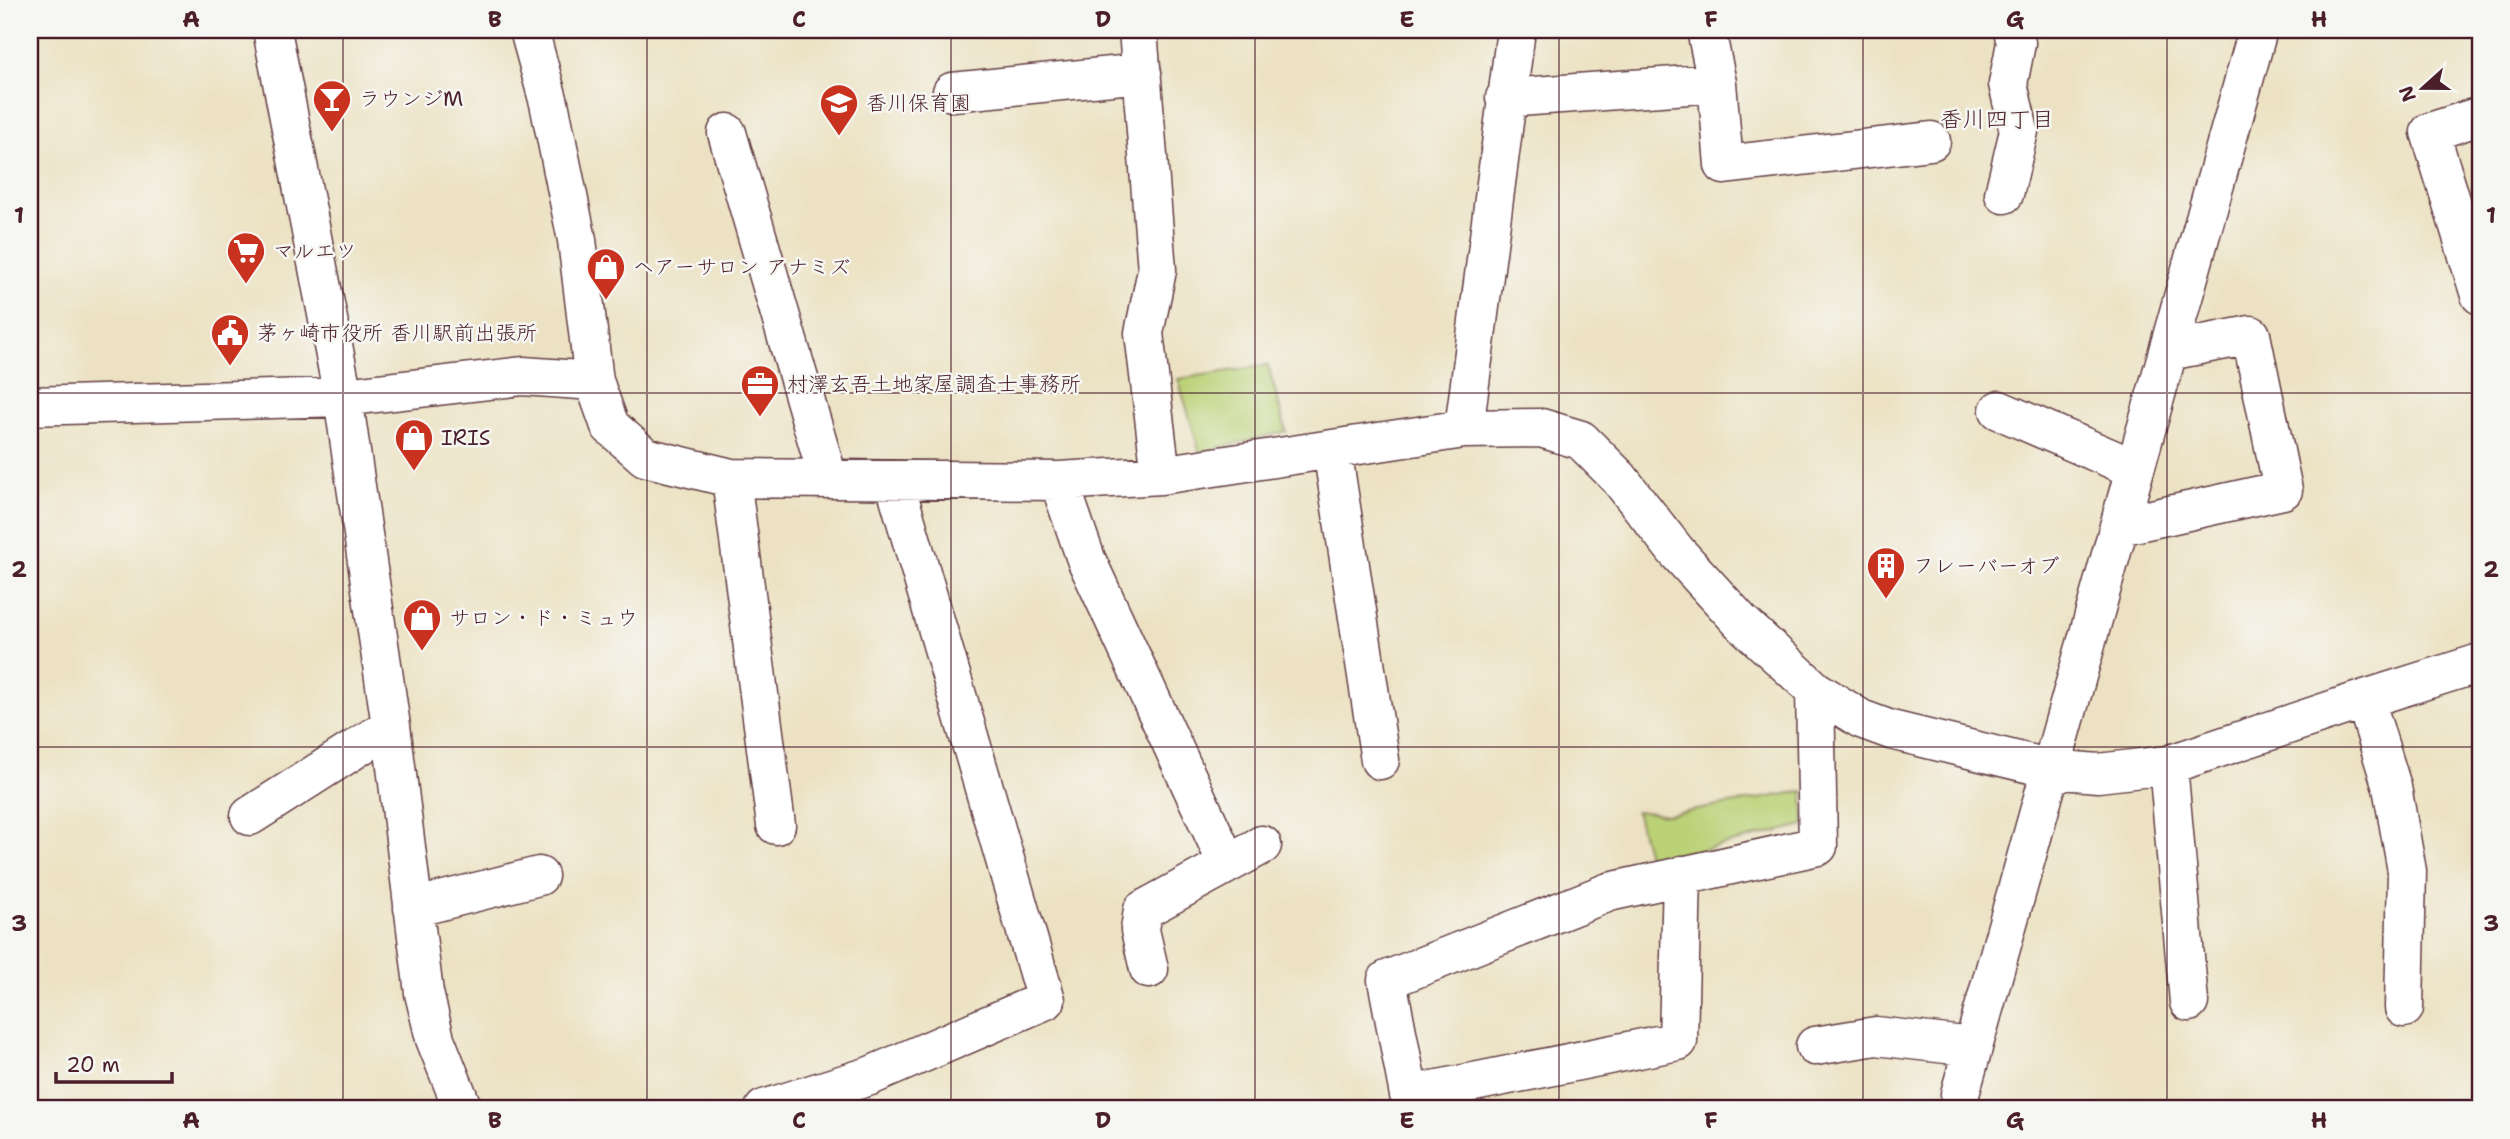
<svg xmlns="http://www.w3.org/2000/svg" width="2510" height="1139" font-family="'Shantell Sans','Klee One',sans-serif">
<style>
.green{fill:#bad176;stroke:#827850;stroke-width:2}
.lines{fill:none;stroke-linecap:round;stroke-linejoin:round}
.minor-casing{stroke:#623c42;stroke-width:41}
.minor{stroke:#fff;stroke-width:38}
.grid{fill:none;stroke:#4a1f2b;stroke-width:2;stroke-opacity:0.55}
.labels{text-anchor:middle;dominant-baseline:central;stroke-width:5;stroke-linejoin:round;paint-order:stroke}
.poi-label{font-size:21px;fill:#4a1f2b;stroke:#f6f6f2;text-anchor:start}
.neighbourhood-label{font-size:23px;fill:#4a1f2b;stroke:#f6f6f2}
.neatline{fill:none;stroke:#4a1f2b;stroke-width:2.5}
.grid-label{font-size:23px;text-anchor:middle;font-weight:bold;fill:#4a1f2b}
</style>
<rect width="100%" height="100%" fill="#f6f6f2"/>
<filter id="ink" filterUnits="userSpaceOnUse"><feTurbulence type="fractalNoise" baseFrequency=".0143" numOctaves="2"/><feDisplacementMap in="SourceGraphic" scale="14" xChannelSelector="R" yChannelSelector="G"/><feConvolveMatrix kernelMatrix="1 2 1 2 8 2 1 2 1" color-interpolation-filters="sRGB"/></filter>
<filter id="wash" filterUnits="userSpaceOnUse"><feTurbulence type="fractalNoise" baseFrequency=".00686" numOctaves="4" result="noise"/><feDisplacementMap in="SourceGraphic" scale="28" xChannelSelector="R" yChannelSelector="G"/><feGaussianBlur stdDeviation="1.57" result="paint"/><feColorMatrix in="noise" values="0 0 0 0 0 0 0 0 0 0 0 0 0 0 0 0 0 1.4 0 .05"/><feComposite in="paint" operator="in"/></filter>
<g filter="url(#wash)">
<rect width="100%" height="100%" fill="#ece2c3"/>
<path class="green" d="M1268 365 1286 431 1200 453 1178 379Z
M1803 791 1804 825 1650 863 1636 811 1668 815Z"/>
</g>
<g filter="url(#ink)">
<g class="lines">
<g class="minor-casing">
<path id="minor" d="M272 30 343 397 391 726 424 993 435 1039 463 1109
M529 30 549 103 577 240 594 381 610 426 645 457 731 478 1059 481 1161 475 1464 429 1541 428 1581 440 1619 478 1676 551 1741 622 1815 690 1861 719 1891 730 2051 769 2098 773 2168 765 2365 699 2480 663
M1138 30 1157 270 1144 333 1161 475
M1706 30 1717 83 1724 165 1931 141
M952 92 1142 73
M1505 98 1717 83
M2480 116 2430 132 2480 295
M727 133 828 478
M2004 194 2019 131 2008 84 2016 43 2013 30
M30 406 343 397 523 376 594 381
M1999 410 2135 469
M1464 429 1516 30
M1332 449 1380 760
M731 478 776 825
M1059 481 1086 559 1227 863
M2120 526 2283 490 2251 335 2168 351
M2365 699 2392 787 2407 871 2404 1008
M2168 765 2189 1002
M250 816 391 726
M1682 875 1678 1041 1409 1095 1387 980 1609 892 1818 846 1815 690
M413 908 539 876
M1149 969 1140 930 1143 910 1262 845
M1815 1046 1876 1036 1973 1047
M1960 1094 2258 30
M764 1109 870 1076 1046 1000 894 480"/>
</g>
<use href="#minor" class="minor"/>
</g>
</g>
<path class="grid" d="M343 30V1109M647 30V1109M951 30V1109M1255 30V1109M1559 30V1109M1863 30V1109M2167 30V1109M30 393H2480M30 747H2480"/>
<defs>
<g id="bar-pin" transform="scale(2.0125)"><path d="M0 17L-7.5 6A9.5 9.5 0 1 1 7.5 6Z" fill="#c8321e" stroke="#f6f6f2"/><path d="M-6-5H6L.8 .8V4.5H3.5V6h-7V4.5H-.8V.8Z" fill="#fff"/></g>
<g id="school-pin" transform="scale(2.0125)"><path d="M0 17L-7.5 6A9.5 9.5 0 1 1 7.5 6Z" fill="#c8321e" stroke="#f6f6f2"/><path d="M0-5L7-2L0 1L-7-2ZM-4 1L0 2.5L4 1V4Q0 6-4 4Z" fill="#fff"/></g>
<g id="supermarket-pin" transform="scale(2.0125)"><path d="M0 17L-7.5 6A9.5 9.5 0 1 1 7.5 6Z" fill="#c8321e" stroke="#f6f6f2"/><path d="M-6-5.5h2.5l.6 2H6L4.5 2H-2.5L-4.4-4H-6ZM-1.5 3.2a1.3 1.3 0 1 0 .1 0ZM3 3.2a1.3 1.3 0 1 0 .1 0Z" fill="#fff"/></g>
<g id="shop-pin" transform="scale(2.0125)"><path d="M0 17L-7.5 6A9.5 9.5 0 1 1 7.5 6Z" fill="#c8321e" stroke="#f6f6f2"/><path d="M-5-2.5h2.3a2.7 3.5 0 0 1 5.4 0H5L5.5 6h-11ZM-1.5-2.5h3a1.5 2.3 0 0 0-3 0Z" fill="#fff"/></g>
<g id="civic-pin" transform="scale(2.0125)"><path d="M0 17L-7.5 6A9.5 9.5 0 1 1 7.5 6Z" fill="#c8321e" stroke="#f6f6f2"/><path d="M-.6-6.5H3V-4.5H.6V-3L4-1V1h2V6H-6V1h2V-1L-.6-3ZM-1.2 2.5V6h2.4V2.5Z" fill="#fff"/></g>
<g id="office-pin" transform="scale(2.0125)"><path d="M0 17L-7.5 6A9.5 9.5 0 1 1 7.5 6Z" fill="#c8321e" stroke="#f6f6f2"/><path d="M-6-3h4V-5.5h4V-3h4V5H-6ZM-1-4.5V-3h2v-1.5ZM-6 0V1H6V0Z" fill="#fff"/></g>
<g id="building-pin" transform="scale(2.0125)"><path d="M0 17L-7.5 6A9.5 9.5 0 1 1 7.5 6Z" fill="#c8321e" stroke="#f6f6f2"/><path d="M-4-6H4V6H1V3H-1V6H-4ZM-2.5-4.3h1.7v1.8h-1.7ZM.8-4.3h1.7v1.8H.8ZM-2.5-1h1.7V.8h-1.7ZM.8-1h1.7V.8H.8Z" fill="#fff"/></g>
</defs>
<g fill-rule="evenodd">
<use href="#bar-pin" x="332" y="99"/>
<use href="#school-pin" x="839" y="103"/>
<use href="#supermarket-pin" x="246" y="251"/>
<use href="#shop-pin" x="606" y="267"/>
<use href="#civic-pin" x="230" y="333"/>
<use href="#office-pin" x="760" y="384"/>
<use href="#shop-pin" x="414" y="438"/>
<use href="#building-pin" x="1886" y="566"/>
<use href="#shop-pin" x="422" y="618"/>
</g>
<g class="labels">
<g class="poi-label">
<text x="359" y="99">ラウンジM</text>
<text x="866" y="103">香川保育園</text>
<text x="273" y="251">マルエツ</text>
<text x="633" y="267">ヘアーサロン アナミズ</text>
<text x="257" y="333">茅ヶ崎市役所 香川駅前出張所</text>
<text x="787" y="384">村澤玄吾土地家屋調査士事務所</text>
<text x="441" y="438">IRIS</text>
<text x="1913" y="566">フレーバーオブ</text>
<text x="449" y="618">サロン・ド・ミュウ</text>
</g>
<g class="neighbourhood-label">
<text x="1997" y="119">香川四丁目</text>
</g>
</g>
<rect width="2510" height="1139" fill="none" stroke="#f6f6f2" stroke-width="77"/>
<g transform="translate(2423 88) rotate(249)" stroke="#f6f6f2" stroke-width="5" paint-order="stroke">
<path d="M0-5L12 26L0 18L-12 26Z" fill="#4a1f2b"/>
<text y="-10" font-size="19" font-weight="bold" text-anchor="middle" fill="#4a1f2b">N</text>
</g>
<path d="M56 1072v10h116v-10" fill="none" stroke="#4a1f2b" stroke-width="3.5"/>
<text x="66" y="1072" font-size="21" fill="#4a1f2b" stroke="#f6f6f2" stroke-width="5" paint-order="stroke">20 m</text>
<rect x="38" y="38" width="2434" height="1062" class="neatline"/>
<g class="grid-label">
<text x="191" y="27">A</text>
<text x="495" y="27">B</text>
<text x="799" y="27">C</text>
<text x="1103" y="27">D</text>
<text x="1407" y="27">E</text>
<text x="1711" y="27">F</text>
<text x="2015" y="27">G</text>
<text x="2319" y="27">H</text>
<text x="19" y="223">1</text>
<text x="2491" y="223">1</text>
<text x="19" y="577">2</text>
<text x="2491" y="577">2</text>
<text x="19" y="931">3</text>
<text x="2491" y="931">3</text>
<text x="191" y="1128">A</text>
<text x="495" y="1128">B</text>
<text x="799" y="1128">C</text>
<text x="1103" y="1128">D</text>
<text x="1407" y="1128">E</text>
<text x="1711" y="1128">F</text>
<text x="2015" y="1128">G</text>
<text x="2319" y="1128">H</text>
</g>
</svg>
